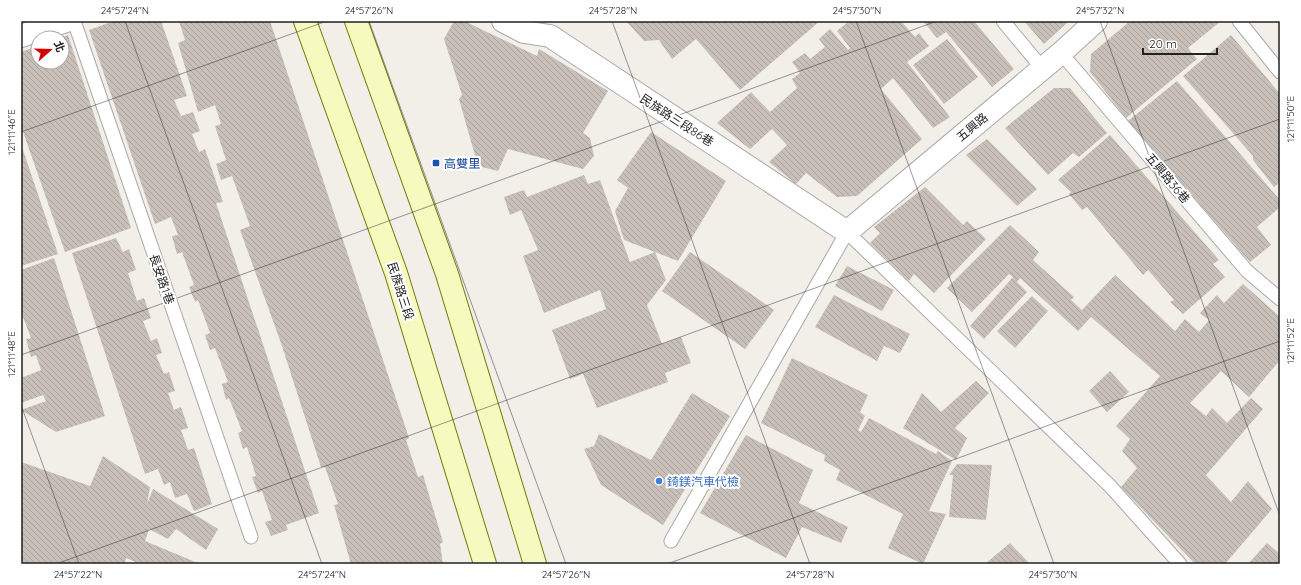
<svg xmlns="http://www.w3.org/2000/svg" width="1301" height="585" font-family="Quicksand,'Noto Sans TC',sans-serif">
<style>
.building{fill:url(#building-back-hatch)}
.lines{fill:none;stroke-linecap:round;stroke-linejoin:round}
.service-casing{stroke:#a9a9a9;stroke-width:15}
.minor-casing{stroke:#a9a9a9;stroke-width:24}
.tertiary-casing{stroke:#a9a9a9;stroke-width:24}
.secondary-casing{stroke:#707d05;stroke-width:24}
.service{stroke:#fff;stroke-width:13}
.minor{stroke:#fff;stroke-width:22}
.tertiary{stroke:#fff;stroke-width:22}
.secondary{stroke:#f7fabf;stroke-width:22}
.ticks{fill:none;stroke:#222;stroke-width:1;stroke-opacity:0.45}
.transit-dot{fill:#1a4fb4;stroke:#fff;stroke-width:1.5}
.shop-dot{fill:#3f7fe0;stroke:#fff;stroke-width:1.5}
.labels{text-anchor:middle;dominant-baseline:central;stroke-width:4;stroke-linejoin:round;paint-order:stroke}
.street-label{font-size:12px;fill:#222;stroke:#fff}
.transit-label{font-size:12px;fill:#164399;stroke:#fff;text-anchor:start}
.shop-label{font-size:12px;fill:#366cbe;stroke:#fff;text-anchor:start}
.neatline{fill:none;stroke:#222;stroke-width:1.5}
.ticks-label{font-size:10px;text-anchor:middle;fill:#222}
</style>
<defs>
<pattern id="building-back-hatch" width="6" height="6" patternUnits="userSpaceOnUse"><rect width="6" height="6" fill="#c7bfb8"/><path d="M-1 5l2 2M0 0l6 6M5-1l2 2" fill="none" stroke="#aba49e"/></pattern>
</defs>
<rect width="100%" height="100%" fill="#f2efe9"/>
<path class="building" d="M114 21H161L187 96 174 100 181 116 193 112 200 131 192 134 199 152 205 149 223 202 216 203 319 513 286 525 288 530 271 536 265 522 272 520 262 491 258 493 252 477 256 476 247 447 243 449 238 433 242 431 229 398 226 400 222 384 228 382 215 348 210 350 205 335 210 333 198 300 195 302 189 287 194 285 182 252 177 254 172 236 178 235 171 217 155 224 89 30Z
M179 21H270L409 438 406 440 418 477 423 475 443 542 440 544 443 564H351L334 505 338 504 325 467H321L281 343 240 230 250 226 232 176 221 180 216 164 226 160 215 126 221 124 215 105 198 112 178 43 185 40Z
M454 21H464L537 56 539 49 608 91 583 133 590 138 594 156 583 169 508 149 498 171 478 166 459 99 462 95 444 39Z
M626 21H820L740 90 696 39 672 59 659 40 644 41Z
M849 21H901L915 37 919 33 929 46 907 62 950 117 933 128 893 78 881 89 922 139 857 196 837 197 806 173 796 184 769 162 787 145 772 129 750 149 717 123 751 92 770 112 797 88 792 79 800 73 792 62 805 53 810 59 825 47 819 39 830 29 848 50 850 48 837 31Z
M923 21H974L1014 69 992 87 946 32 937 38Z
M1024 21H1065L1067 23 1044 44Z
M1130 21H1221L1188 48 1197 59 1126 118 1090 72 1091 54Z
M68 35 131 228 65 252 21 126V52L38 46V62H62V38Z
M1231 35 1280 94V185L1279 183 1274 187 1253 160V156L1183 76Z
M947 39 978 77 944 104 913 65Z
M1177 81 1280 200V207L1257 227 1271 245 1250 262 1128 121Z
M1054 88H1070L1107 133 1079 157 1073 153 1048 175 1005 128Z
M651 132 726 181 678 261 655 252 666 280 647 305 662 344 681 337 691 363 665 373 668 382 597 408 583 374 570 379 552 330 606 309 600 290 544 313 523 256 538 250 521 210 510 215 504 197 524 190 527 197 584 175 588 184 600 180 630 262 655 252 624 240 615 211 628 188 617 180Z
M1110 135 1219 260 1213 264 1225 277 1183 314 1170 302 1174 300 1148 270 1143 275 1087 207 1082 210 1069 194 1071 192 1058 180Z
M987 139 1037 189 1017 206 966 155Z
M21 144 58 254 21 266Z
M925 187 963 225 967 221 986 239 934 293 914 274 909 281 870 243 880 233 874 227Z
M1010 225 1039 252 1033 260 1074 297 1071 300 1082 310 1115 275 1175 331 1185 319 1199 332 1209 320 1200 313 1217 295 1224 303 1243 284 1280 317V360L1249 397 1221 371 1190 403 1206 416 1212 408 1227 423 1251 398 1263 409 1206 475 1231 502 1248 481 1272 509 1225 564H1195L1121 487 1137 468 1122 451 1130 439 1116 426 1160 376 1091 317 1078 331 1020 278 1017 282 1027 292 984 339 970 326 1013 277 1009 274 972 312 947 288Z
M116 238 123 252 129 249 136 270 128 273 137 301 144 298 151 318 143 321 151 341 157 338 162 353 156 355 164 374 169 372 175 391 168 393 174 410 181 407 188 428 181 430 188 450 194 448 212 504 194 511 187 494 175 498 170 482 164 485 158 469 145 474 72 253Z
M690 252 774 310 745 349 662 291Z
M54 258 105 416 56 432 21 410 46 401 43 395 21 403V378L41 370 36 355 31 357 26 339 31 338 21 312V270Z
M847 266 894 290 882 311 835 286Z
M834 295 910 334 900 353 884 346 877 361 815 327Z
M1032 296 1048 311 1015 348 997 331Z
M792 358 868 395 860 412 865 416 858 430 861 432 869 418 936 454 938 451 952 461 929 511 946 514 923 564 888 548 903 514 836 480 840 470 824 461 825 455 761 423Z
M1110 371 1129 392 1107 412 1089 391Z
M976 381 989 393 955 428 967 438 956 460 903 428 922 393 941 412Z
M692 393 730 416 663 525 601 485 584 449 594 446 599 434 651 460Z
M746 435 813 470 799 503 848 527 841 543 802 527 786 558 700 513Z
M103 456 150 487 147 504 153 489 218 529 206 550 176 529 168 539 149 529 145 541 200 564H140L126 558 125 564H21V462L90 486Z
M957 464 992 465 986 520 949 517 953 475H949Z
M1010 543 1030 564H985Z
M1267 543 1280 554V564H1248Z"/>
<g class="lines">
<g class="service-casing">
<path id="service" d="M74 21 251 537
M1003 21 1042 68
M1239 21 1280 72
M1061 53 1247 271 1280 299
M671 541 847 232 1110 486 1180 564"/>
</g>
<g class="minor-casing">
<path id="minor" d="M503 21 524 32 550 36 847 232 1061 53 1096 21"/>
</g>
<g class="tertiary-casing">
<path id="tertiary" d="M21 36 66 21"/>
</g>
<g class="secondary-casing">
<path id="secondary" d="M305 21 396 273 485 564
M356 21 447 274 535 564"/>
</g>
<use href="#service" class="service"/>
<use href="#minor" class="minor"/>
<use href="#tertiary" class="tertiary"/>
<use href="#secondary" class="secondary"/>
</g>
<path class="ticks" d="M125 21 322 564M369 21 566 564M612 21 810 564M856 21 1054 564M1100 21 1280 516M21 132 327 21M21 355 937 21M21 405 79 564M56 564 1280 119M667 564 1280 341M1277 564 1280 563"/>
<rect class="transit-dot" x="432" y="159" width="8" height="8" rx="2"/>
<circle class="shop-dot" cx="659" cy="481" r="4"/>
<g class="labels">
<g class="street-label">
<text transform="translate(677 120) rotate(33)">民族路三段86巷</text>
<text transform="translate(972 127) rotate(-40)">五興路</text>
<text transform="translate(1168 178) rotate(50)">五興路36巷</text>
<text transform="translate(162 279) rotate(71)">長安路1巷</text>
<text transform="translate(401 291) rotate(72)">民族路三段</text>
</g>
<g class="transit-label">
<text x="444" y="163">高雙里</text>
</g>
<g class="shop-label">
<text x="667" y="481">錡鎂汽車代檢</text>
</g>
</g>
<rect width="1301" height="585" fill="none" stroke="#ffffff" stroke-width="44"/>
<g transform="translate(50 50) rotate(70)"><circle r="19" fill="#ffffff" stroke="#a7a7a7"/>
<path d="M0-3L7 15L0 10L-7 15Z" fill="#d40000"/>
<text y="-6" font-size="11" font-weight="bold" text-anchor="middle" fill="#222222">北</text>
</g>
<path d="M1143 48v6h74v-6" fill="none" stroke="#222222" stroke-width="2"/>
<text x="1149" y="48" font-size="12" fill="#222222" stroke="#ffffff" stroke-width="3" paint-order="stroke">20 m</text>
<rect x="22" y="22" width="1257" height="541" class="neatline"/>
<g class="ticks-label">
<text x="125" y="14">24°57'24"N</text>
<text x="369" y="14">24°57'26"N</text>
<text x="613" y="14">24°57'28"N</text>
<text x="857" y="14">24°57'30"N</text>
<text x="1100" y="14">24°57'32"N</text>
<text transform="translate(1290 119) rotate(-90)" y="4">121°11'50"E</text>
<text transform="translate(11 132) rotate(-90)" y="4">121°11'46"E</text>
<text transform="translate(1290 341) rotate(-90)" y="4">121°11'52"E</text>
<text transform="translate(11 354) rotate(-90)" y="4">121°11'48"E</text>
<text x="78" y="578">24°57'22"N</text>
<text x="322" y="578">24°57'24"N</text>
<text x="566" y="578">24°57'26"N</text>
<text x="810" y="578">24°57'28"N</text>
<text x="1053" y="578">24°57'30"N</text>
</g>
</svg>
